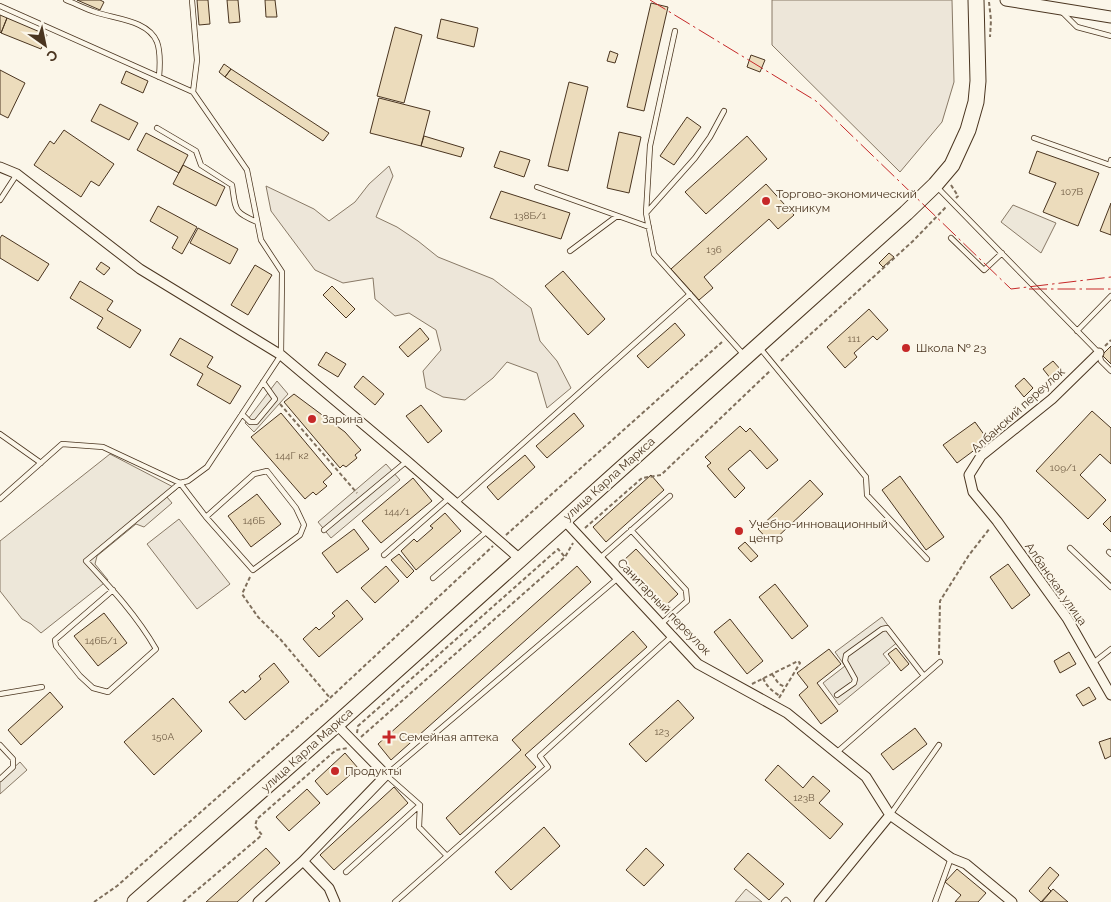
<svg xmlns="http://www.w3.org/2000/svg" width="1111" height="902" font-family="Raleway,sans-serif">
<style>
.green{fill:#ede6d9;stroke:#887966}
.parking{fill:#ede7d9;stroke:#887966}
.building{fill:#ecdcbc;stroke:#4a3520}
.lines{fill:none;stroke-linecap:round;stroke-linejoin:round}
.service-casing{stroke:#4a3520;stroke-width:6}
.minor-casing{stroke:#4a3520;stroke-width:11}
.tertiary-casing{stroke:#4a3520;stroke-width:13}
.trunk-casing{stroke:#4a3520;stroke-width:17}
.path{stroke:#7f6f5c;stroke-width:2;stroke-dasharray:4 2.5;stroke-linecap:butt}
.service{stroke:#fbf6e9;stroke-width:4.5}
.minor{stroke:#fbf6e9;stroke-width:9}
.tertiary{stroke:#fbf6e9;stroke-width:11}
.trunk{stroke:#fbf6e9;stroke-width:15}
.power{stroke:#c62828;stroke-width:1;stroke-dasharray:18 4 2.5 4;stroke-linecap:butt}
.poi-dot{fill:#c62828;stroke:#fbf6e9;stroke-width:2}
.labels{text-anchor:middle;dominant-baseline:central;stroke-width:4;stroke-linejoin:round;paint-order:stroke}
.number-label{font-size:10px;fill:#725f47}
.poi-label{font-size:12px;fill:#4a3520;stroke:#fbf6e9;text-anchor:start}
.street-label{font-size:12px;fill:#4a3520;stroke:#fbf6e9}
</style>
<rect width="100%" height="100%" fill="#fbf6e9"/>
<path class="green" d="M772 0H952L954 82 942 122 900 172 772 45Z
M389 166 393 176 376 217 397 227 418 241 438 257 493 279 531 308 540 341 557 361 571 388 547 408 537 373 507 362 493 378 465 400 443 397 426 388 423 371 441 350 436 330 409 313 395 316 375 299 373 278 343 283 315 270 271 211 266 186 314 209 329 221 355 202 369 184Z
M179 519 230 584 197 609 147 544Z"/>
<path class="parking" d="M1013 205 1056 223 1041 253 1001 222Z
M277 381 288 394 254 432 245 423Z
M110 454 177 489 167 497 172 503 144 527 136 524 97 556 95 564 108 580 41 633 31 624 22 619 0 591V541Z
M386 464 400 480 331 538 318 522Z
M882 617 899 641 883 654 890 663 839 705 823 683 845 666 835 652Z
M20 762 27 770 0 794V780Z
M746 889 762 902H735Z"/>
<path class="building" d="M77 0H100L104 2 100 10Z
M197 0H208L210 24 199 25Z
M227 0H238L240 22 229 23Z
M265 0H275L277 17H266Z
M651 3 668 7 644 111 627 107Z
M0 15 7 18 1 33 0 32Z
M7 18 47 35 41 49 1 33Z
M441 19 478 28 474 47 437 38Z
M395 27 422 35 404 103 377 96Z
M610 51 618 54 615 63 607 61Z
M751 55 765 60 760 72 747 67Z
M224 64 231 69 225 77 219 72Z
M231 69 329 133 323 141 225 77Z
M0 70 25 83 8 118 0 114Z
M126 71 148 81 143 93 121 83Z
M569 82 588 87 568 171 548 166Z
M379 98 430 111 421 146 370 133Z
M100 104 138 123 129 140 91 121Z
M687 117 701 127 674 165 660 156Z
M64 130 114 164 99 186 91 181 81 197 34 165 50 141 54 144Z
M619 132 641 137 629 193 607 188Z
M146 133 188 155 179 173 137 150Z
M424 136 464 148 461 157 421 146Z
M747 136 767 159 706 214 685 192Z
M500 151 530 160 524 177 494 167Z
M1037 151 1099 173 1078 226 1043 212 1056 183 1029 173Z
M183 165 225 187 216 206 173 184Z
M766 184 794 215 778 229 769 219 704 277 713 288 699 300 671 269Z
M501 191 570 213 561 239 490 218Z
M1111 203V235L1100 231Z
M158 206 197 227 182 254 172 248 178 237 150 221Z
M198 228 238 249 230 264 190 243Z
M2 235 49 264 38 281 0 258V238Z
M889 253 894 257 883 267 879 263Z
M101 262 110 268 104 275 96 269Z
M255 265 272 275 248 315 231 305Z
M563 271 605 319 588 335 545 286Z
M80 281 113 301 107 310 141 330 130 348 97 328 103 318 70 298Z
M332 286 355 309 346 318 323 295Z
M869 309 888 330 877 340 873 336 854 353 857 357 845 368 827 347Z
M675 323 685 335 648 368 637 356Z
M420 328 429 339 408 357 399 347Z
M180 338 213 357 207 367 241 386 230 404 197 385 203 374 170 355Z
M1111 346V364L1102 355Z
M326 352 346 364 338 377 318 365Z
M1053 361 1061 370 1051 379 1043 369Z
M363 376 384 394 375 405 354 387Z
M1024 378 1033 388 1024 397 1015 386Z
M294 394 345 432 361 450 355 455 357 458 346 467 343 465 340 468 284 402Z
M421 405 442 431 428 443 406 416Z
M1092 411 1111 428V464L1100 454 1080 475 1106 500 1088 519 1036 471Z
M281 413 332 474 323 482 327 486 316 495 313 492 305 499 251 437Z
M574 413 584 426 547 458 536 446Z
M975 422 988 440 957 463 943 445Z
M740 426 746 432 750 428 778 460 767 469 750 450 728 469 745 488 735 498 707 466 711 463 705 457Z
M525 455 535 467 498 500 487 487Z
M651 475 664 490 606 542 593 527Z
M900 476 944 537 926 550 882 490Z
M413 478 432 501 381 543 362 521Z
M810 480 823 494 771 543 758 529Z
M257 494 281 524 251 547 228 516Z
M445 513 461 531 416 570 401 551 414 539 417 542 433 528 430 526Z
M1111 516V532L1103 524Z
M354 529 369 549 337 573 322 553Z
M745 542 758 556 751 562 738 548Z
M636 549 678 594 664 607 623 561Z
M399 554 414 571 407 578 391 560Z
M1008 564 1030 595 1012 609 990 577Z
M386 566 399 581 375 603 361 588Z
M577 566 591 582 391 760 378 744Z
M775 584 808 626 792 639 759 597Z
M347 600 363 619 319 657 303 639 316 627 319 630 335 616 332 613Z
M104 613 127 643 98 666 74 636Z
M730 619 763 661 747 674 714 632Z
M633 631 647 647 525 755 536 767 460 835 446 818 521 750 512 740Z
M896 648 909 664 901 671 888 654Z
M829 649 841 664 817 683 838 711 821 724 799 695 808 687 797 673Z
M1069 652 1076 664 1060 673 1054 661Z
M274 663 289 682 245 720 229 702 243 690 245 693 261 679 259 676Z
M1089 687 1096 699 1083 706 1076 695Z
M50 692 63 707 21 745 8 730Z
M173 698 202 731 154 775 124 742Z
M678 700 694 718 646 762 629 744Z
M915 728 927 744 893 770 881 754Z
M1111 738V756L1105 759 1099 742Z
M345 753 358 768 327 795 315 781Z
M778 765 803 788 813 776 830 791 819 803 843 824 830 839 765 780Z
M394 787 408 803 334 870 320 855Z
M307 789 320 803 289 831 276 817Z
M544 827 560 846 511 890 495 872Z
M266 848 280 863 237 902H206Z
M646 848 664 865 644 886 626 870Z
M748 853 784 884 769 900 734 869Z
M1050 867 1059 875 1048 888 1051 891 1041 902 1029 891Z
M957 869 986 893 978 902H955L961 895 945 882Z
M1053 889 1068 902H1042Z"/>
<g class="lines">
<g class="service-casing">
<path id="service" d="M66 0C76 4 86 9 95 12 115 19 148 20 157 42 161 53 160 66 159 77
M192 0 197 60 193 92
M0 6 193 92 247 170 261 240 282 272 281 355 207 467 188 481 180 483 103 447 62 444 0 499
M1062 12 1077 27 1111 36
M675 31 650 146 646 213 654 254 744 355
M157 128 196 151 201 165 232 185C236 210 233 212 257 222
M1034 138 1110 165 1111 160
M537 187 649 227
M937 187 1099 353 1101 361 1111 371
M0 200 17 174
M647 212 695 158 710 137 724 111
M951 238 984 270 1002 253
M570 251 617 216
M1077 331 1111 296
M760 348 866 477 867 495 927 559
M242 414 250 422H256L275 399 263 382
M0 434 41 463
M456 503 690 294
M324 530 407 461
M631 530 686 590 687 601 661 624
M1070 548 1111 587
M1109 552 1111 554
M384 555 449 498
M600 558 670 496
M433 578 487 531
M618 578 386 775 420 805 419 827 447 856 548 767 540 756 672 636
M113 590 55 640 56 646 80 676 93 688 108 692 156 649C137 616 112 589 86 561L180 483 206 517 253 570 300 535 304 525 296 508 267 471 254 474 206 517
M1093 663 1111 649
M0 694 42 687
M837 695 854 683 855 679 845 661 846 655 882 629 887 628 924 676
M0 745 13 759V767L0 779
M836 753 940 662
M890 815 939 745
M346 872 420 805
M395 902 447 856
M784 902 786 900 788 902
M935 902 951 858"/>
</g>
<g class="minor-casing">
<path id="minor" d="M0 167 17 174 140 269 281 355 407 461 520 559
M1099 353 1052 399 981 456 969 475 973 492 997 521 1067 618 1111 695
M564 520 698 664 787 713 866 777 890 815 951 858 966 864 1012 902
M303 861 329 888 335 902
M258 902 303 861 386 775 336 724
M819 902 890 815"/>
</g>
<g class="tertiary-casing">
<path id="tertiary" d="M1006 0 1111 17"/>
</g>
<g class="trunk-casing">
<path id="trunk" d="M135 902 329 731 906 213 935 185 952 165 968 130 976 102 978 81 976 0"/>
</g>
<path class="path" d="M989 2 991 20 990 37
M951 185 958 196 956 198
M1105 346 1111 340
M781 361 913 241 947 206
M280 404 357 493
M585 528 642 478 661 475 770 371
M506 535 722 342
M250 577 242 594 258 617 281 640 330 698
M939 655 940 601 969 555 990 528
M772 674 779 684 785 687
M763 678C767 687 772 691 780 696
M752 684 798 661 800 663 779 698
M357 733 358 726 558 549 565 557
M361 737 565 557 573 543
M94 902 117 886 330 698 493 546
M183 902 262 835 255 826 257 819 336 750 348 748"/>
<use href="#service" class="service"/>
<use href="#minor" class="minor"/>
<use href="#tertiary" class="tertiary"/>
<use href="#trunk" class="trunk"/>
<path class="power" d="M650 0 816 101 1011 289 1111 277
M1029 289H1111"/>
</g>
<g class="poi-dot">
<circle cx="766" cy="201" r="5"/>
<circle cx="906" cy="348" r="5"/>
<circle cx="312" cy="419" r="5"/>
<circle cx="739" cy="531" r="5"/>
<path d="M386.5 729.5h5v5h5v5h-5v5h-5v-5h-5v-5h5z"/>
<circle cx="335" cy="771" r="5"/>
</g>
<g class="labels">
<g class="number-label">
<text x="1072" y="191">107В</text>
<text x="530" y="215">138Б/1</text>
<text x="714" y="249">136</text>
<text x="854" y="338">111</text>
<text x="292" y="455">144Г к2</text>
<text x="1063" y="467">109/1</text>
<text x="397" y="511">144/1</text>
<text x="254" y="520">146Б</text>
<text x="101" y="640">146Б/1</text>
<text x="662" y="731">123</text>
<text x="163" y="736">150А</text>
<text x="804" y="797">123В</text>
</g>
<g class="poi-label">
<text x="776" y="194">Торгово-экономический<tspan x="776" dy="14">техникум</tspan></text>
<text x="916" y="348">Школа № 23</text>
<text x="322" y="419">Зарина</text>
<text x="749" y="524">Учебно-инновационный<tspan x="749" dy="14">центр</tspan></text>
<text x="399" y="737">Семейная аптека</text>
<text x="345" y="771">Продукты</text>
</g>
<g class="street-label">
<text transform="translate(1018 410) rotate(-42)">Албанский переулок</text>
<text transform="translate(609 479) rotate(-42)">улица Карла Маркса</text>
<text transform="translate(1056 584) rotate(55)">Албанская улица</text>
<text transform="translate(664 607) rotate(46)">Санитарный переулок</text>
<text transform="translate(307 750) rotate(-42)">улица Карла Маркса</text>
</g>
</g>
<g transform="translate(45 45) rotate(147)" stroke="#fbf6e9" stroke-width="4" paint-order="stroke">
<path d="M0-4L9 19L0 12L-9 19Z" fill="#4a3520"/>
<text y="-8" font-size="14" font-weight="bold" text-anchor="middle" fill="#4a3520">С</text>
</g>
</svg>
